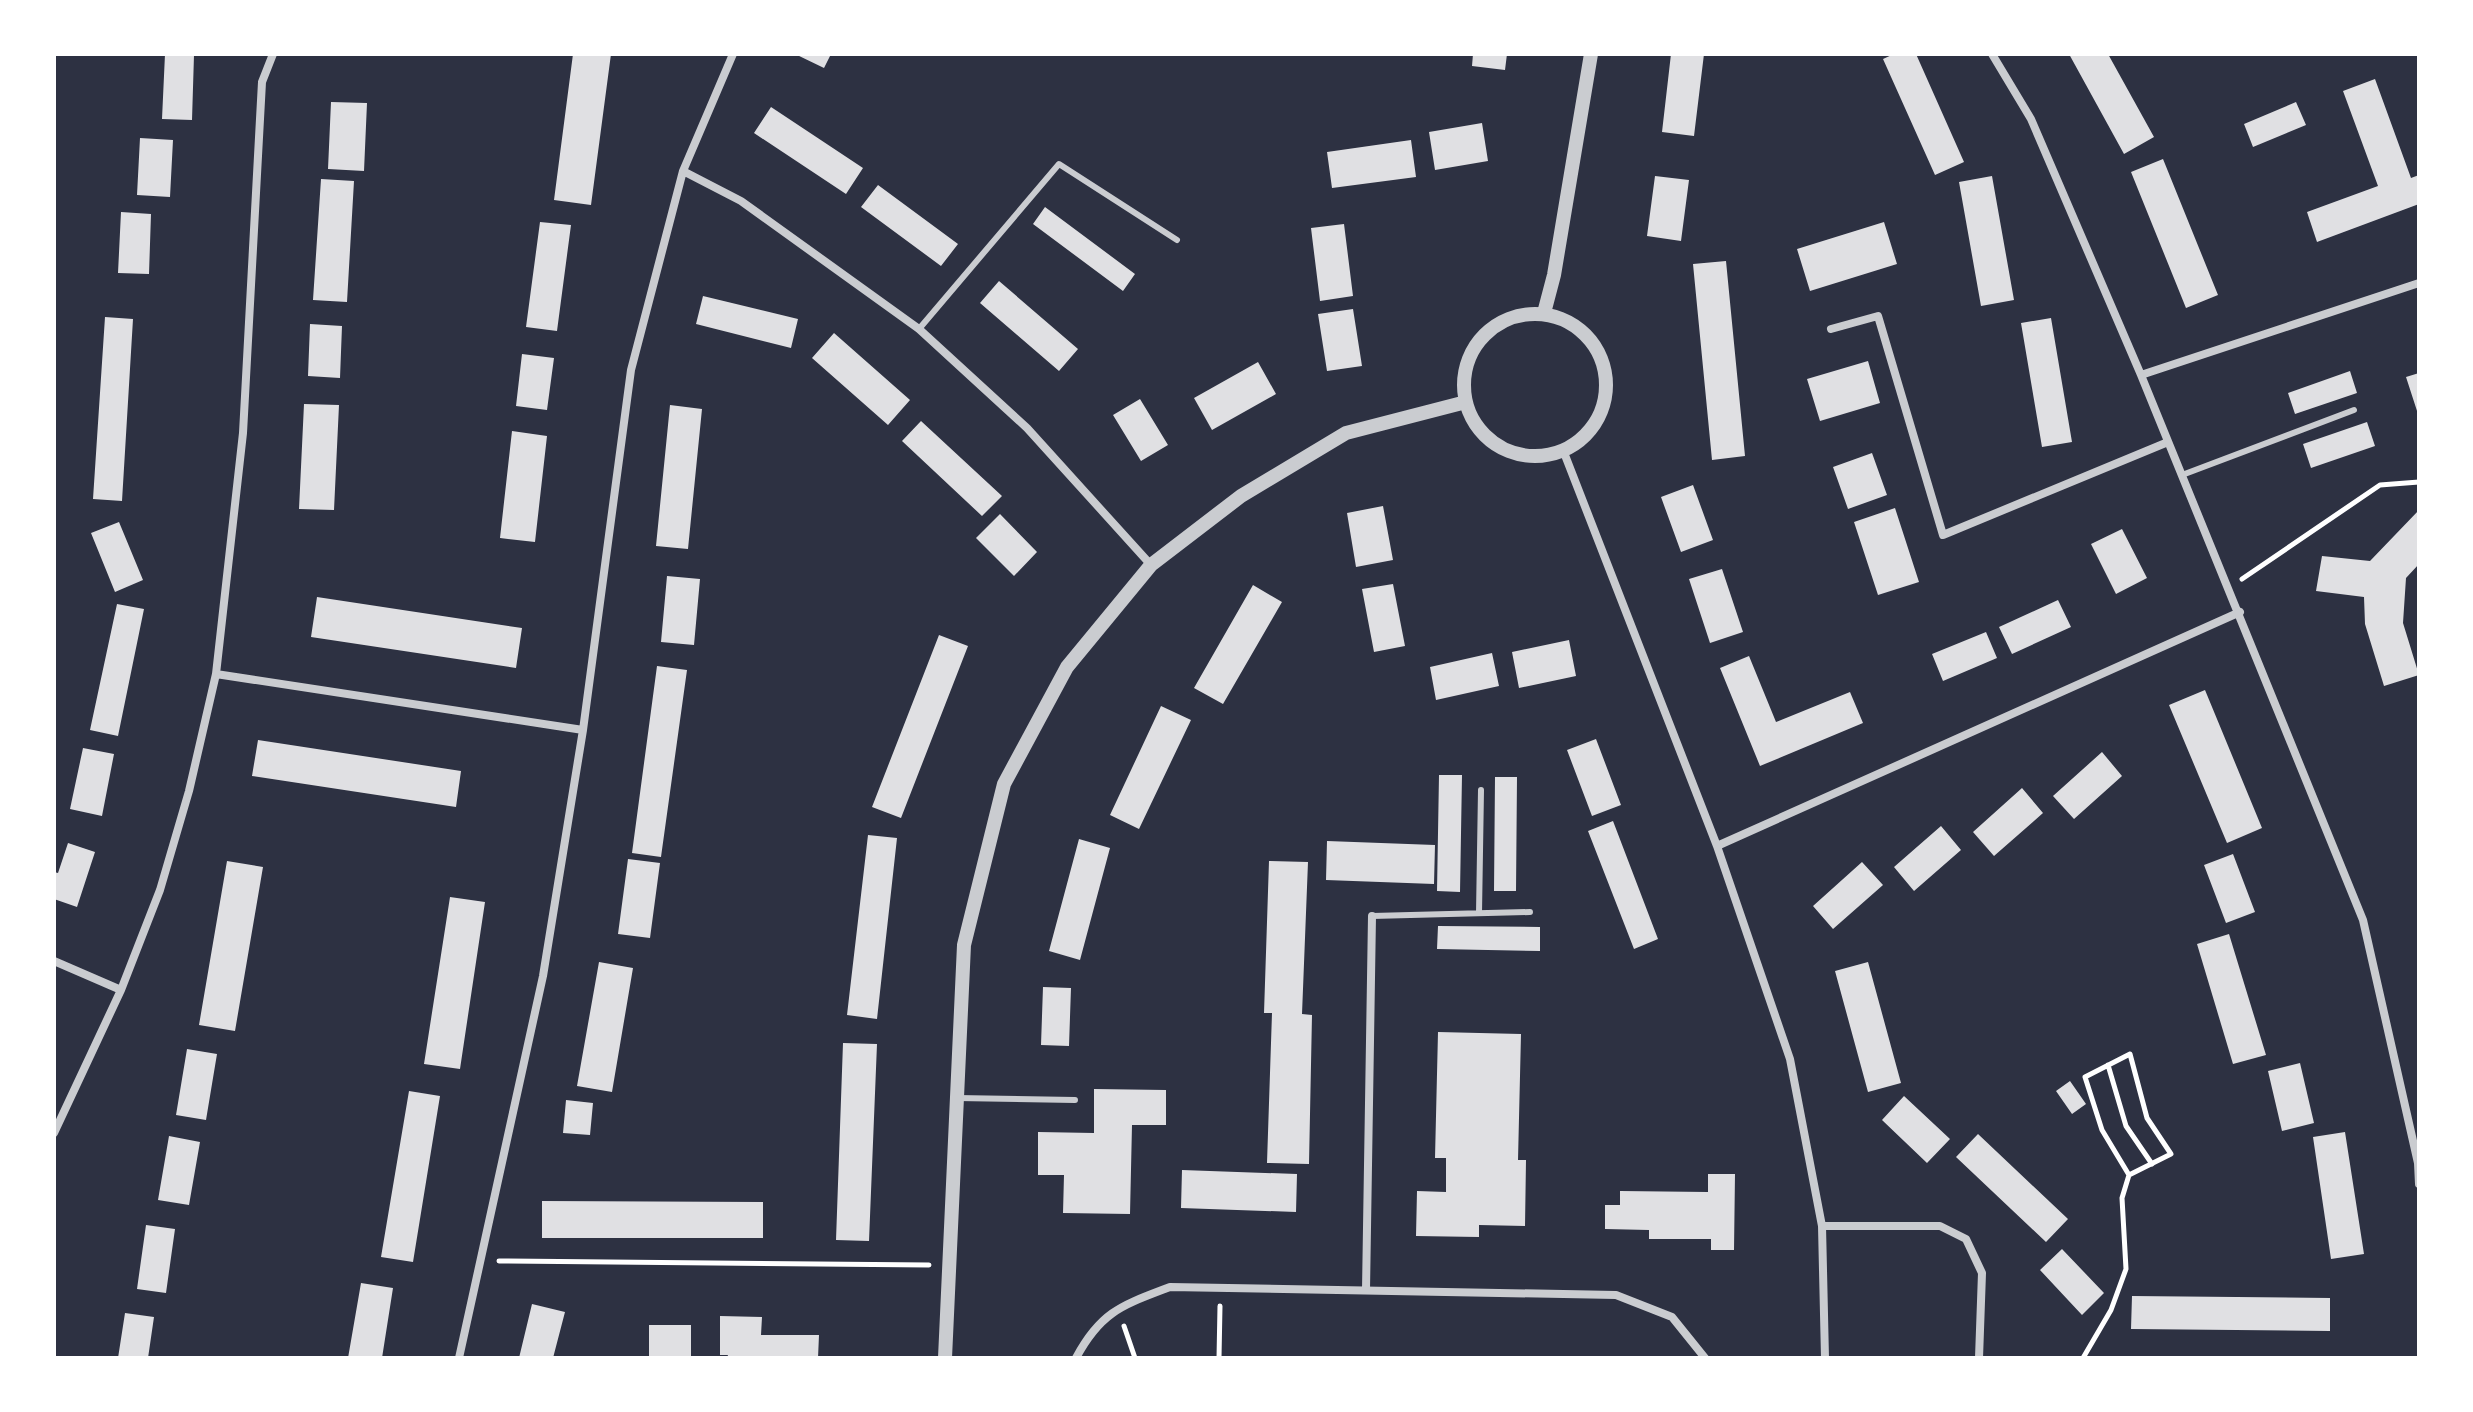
<svg xmlns="http://www.w3.org/2000/svg" width="2473" height="1412" font-family="'DejaVu Sans',sans-serif">
<style>
.building{fill:#e0e0e3}
.lines{fill:none;stroke-linecap:round;stroke-linejoin:round}
.path{stroke:#fff;stroke-width:5}
.service{stroke:#caccd0;stroke-width:6}
.minor{stroke:#caccd0;stroke-width:8}
.tertiary{stroke:#caccd0;stroke-width:14}
</style>
<rect width="100%" height="100%" fill="#2d3142"/>
<path class="building" d="M165 54 194 55 192 120 162 119Z
M573 54H611L591 205 554 200Z
M795 54H831L824 68Z
M1473 54H1507L1505 70 1472 66Z
M1671 54H1704L1694 136 1662 132Z
M1894 54H1916L1964 162 1935 175 1883 59Z
M2069 54H2108L2154 137 2124 154Z
M2375 79 2411 178 2419 175V204L2317 242 2307 212 2378 186 2343 91Z
M331 102 367 103 364 171 328 169Z
M2296 102 2306 125 2253 147 2244 124Z
M771 107 863 168 846 194 754 133Z
M1482 123 1488 161 1435 170 1429 132Z
M140 138 173 140 170 197 137 195Z
M1411 140 1416 177 1332 188 1327 152Z
M2163 159 2218 295 2186 308 2131 172Z
M1655 176 1689 180 1681 241 1647 236Z
M1992 176 2014 300 1981 306 1959 182Z
M321 179 354 181 347 302 313 300Z
M878 185 958 244 941 266 861 207Z
M1045 207 1135 274 1123 291 1033 224Z
M121 212 151 214 149 274 118 273Z
M540 222 571 225 557 331 526 327Z
M1884 222 1897 264 1810 291 1797 249Z
M1344 224 1353 296 1320 301 1311 228Z
M1726 261 1745 456 1712 460 1693 264Z
M999 281 1078 349 1059 371 980 303Z
M703 296 798 319 791 348 696 324Z
M1353 309 1362 366 1327 371 1318 314Z
M105 317 133 319 122 501 93 499Z
M2051 318 2072 442 2042 447 2021 323Z
M310 324 342 326 340 378 308 376Z
M834 333 910 400 888 425 812 358Z
M522 354 554 358 547 410 516 406Z
M1868 361 1880 403 1820 421 1807 379Z
M1258 362 1276 394 1212 430 1194 398Z
M2350 371 2357 393 2295 414 2288 393Z
M2419 373V414H2418L2406 377Z
M1140 399 1168 445 1141 461 1113 415Z
M304 404 339 405 334 510 299 509Z
M670 405 702 409 688 549 656 546Z
M921 421 1002 496 982 516 902 441Z
M2367 422 2375 446 2311 468 2303 444Z
M512 431 547 436 535 542 500 538Z
M1872 453 1887 495 1848 509 1833 467Z
M1693 485 1713 540 1681 552 1661 497Z
M1383 506 1393 560 1356 567 1347 513Z
M1895 508 1919 582 1878 595 1854 522Z
M2419 510V564L2406 578 2403 623 2419 675 2384 686 2365 624 2364 597 2316 591 2322 556 2370 561Z
M1000 514 1037 552 1014 576 976 538Z
M119 522 143 580 115 592 91 533Z
M2122 529 2147 578 2116 594 2091 544Z
M1722 569 1743 632 1710 643 1689 579Z
M667 576 700 579 694 645 661 642Z
M1393 584 1405 646 1374 652 1362 589Z
M1253 585 1282 602 1223 704 1194 688Z
M317 597 522 628 516 668 311 637Z
M2058 600 2071 627 2012 654 1999 627Z
M117 604 144 609 118 736 90 730Z
M1986 632 1997 658 1943 681 1932 654Z
M939 635 968 646 901 818 872 807Z
M1569 640 1576 676 1519 688 1512 652Z
M1492 653 1499 686 1436 700 1430 667Z
M1749 656 1776 722 1850 692 1863 723 1760 766 1720 668Z
M657 666 687 670 661 857 632 853Z
M2205 690 2262 828 2227 843 2169 705Z
M1161 706 1191 720 1139 829 1110 815Z
M1596 739 1621 805 1592 816 1567 750Z
M258 740 461 771 456 807 252 776Z
M83 748 114 754 102 816 70 809Z
M2102 752 2122 776 2074 819 2053 796Z
M1439 775H1462L1460 892 1437 891Z
M1495 777H1517L1516 891H1494Z
M2022 788 2043 813 1994 856 1973 832Z
M1613 821 1658 939 1634 949 1588 831Z
M1941 826 1961 850 1914 891 1894 867Z
M868 835 897 838 877 1019 847 1015Z
M1079 839 1110 848 1080 960 1049 951Z
M1327 841 1435 845 1434 884 1326 880Z
M68 843 95 852 77 907 54 899V872L58 873Z
M2233 854 2255 912 2226 923 2204 865Z
M628 859 660 863 650 938 618 934Z
M227 861 263 867 235 1031 199 1025Z
M1269 861 1308 862 1302 1014 1312 1015 1309 1164 1267 1163 1272 1013H1264Z
M1862 862 1883 885 1833 929 1813 906Z
M450 897 485 902 460 1069 424 1064Z
M1438 926 1540 927V951L1437 949Z
M2229 934 2266 1055 2233 1064 2197 944Z
M599 962 633 968 612 1092 577 1086Z
M1868 962 1901 1083 1868 1092 1835 971Z
M1043 987 1071 988 1069 1046 1041 1045Z
M1438 1032 1521 1034 1518 1160H1526L1525 1226 1479 1225V1237L1416 1236 1417 1191 1446 1192V1158H1435Z
M843 1043 877 1044 869 1241 836 1240Z
M187 1049 217 1054 206 1120 176 1115Z
M2300 1063 2314 1123 2282 1131 2268 1071Z
M2070 1081 2086 1104 2072 1114 2056 1091Z
M1094 1089 1166 1090V1125H1132L1130 1214 1063 1213 1064 1175H1038V1132L1094 1133Z
M409 1091 440 1096 413 1262 381 1257Z
M1904 1096 1950 1139 1927 1163 1882 1120Z
M566 1100 593 1103 590 1135 563 1133Z
M2345 1132 2364 1254 2331 1259 2313 1137Z
M1978 1134 2068 1219 2046 1242 1956 1157Z
M169 1136 200 1142 189 1205 158 1200Z
M1182 1170 1297 1174 1296 1212 1181 1208Z
M1708 1174H1735L1734 1250H1711V1239H1649V1230L1605 1229V1205H1620V1191L1708 1192Z
M542 1201 763 1202V1238H542Z
M146 1225 175 1229 166 1293 137 1289Z
M2062 1249 2104 1293 2082 1315 2040 1270Z
M361 1283 393 1288 382 1358H348Z
M2132 1296 2330 1298V1331L2131 1329Z
M532 1304 565 1312 553 1358H519Z
M125 1313 154 1317 148 1358H118Z
M720 1316 762 1317 761 1335H819L818 1358H727L728 1355H720Z
M649 1325H691V1358H649Z"/>
<g class="lines">
<path class="path" d="M2242 579 2380 485 2419 482
M2108 1065 2126 1126 2152 1164
M499 1261 929 1265
M1124 1326 1135 1358
M1219 1358 1220 1306
M2083 1358 2111 1310 2126 1269 2122 1198 2129 1175 2171 1154 2147 1118 2130 1054 2085 1077 2102 1130 2129 1175"/>
<path class="service" d="M919 329 1059 164 1177 240
M2182 475 2354 410
M1479 913 1481 790
M1372 916 1530 912
M957 1098 1075 1100"/>
<path class="minor" d="M1992 54 2031 119 2141 375 2363 920 2418 1163 2419 1184
M683 171 741 201 919 329 1027 428 1151 565
M1831 329 1878 316 1943 535 2168 442
M2141 375 2419 283
M1563 450 1717 846 1790 1059 1822 1226 1825 1358
M216 674 583 730
M1717 846 2240 612
M54 961 121 990
M54 1133 121 990 160 890 189 791 216 674 243 433 262 82 273 54
M1822 1226H1940L1966 1239 1982 1273 1979 1358
M1366 1290 1372 916
M459 1358 543 976 583 730 631 370 683 171 733 54
M1076 1358C1101 1311 1123 1305 1170 1287L1616 1295 1672 1317 1705 1358"/>
<path class="tertiary" d="M1544 313 1554 275 1591 54
M1464 385a71 71 0 1 1 142 0a71 71 0 1 1-142 0Z
M945 1358 964 945 1004 784 1067 667 1151 565 1241 496 1346 433 1466 402"/>
</g>
<rect width="2473" height="1412" fill="none" stroke="#ffffff" stroke-width="112"/>
</svg>
